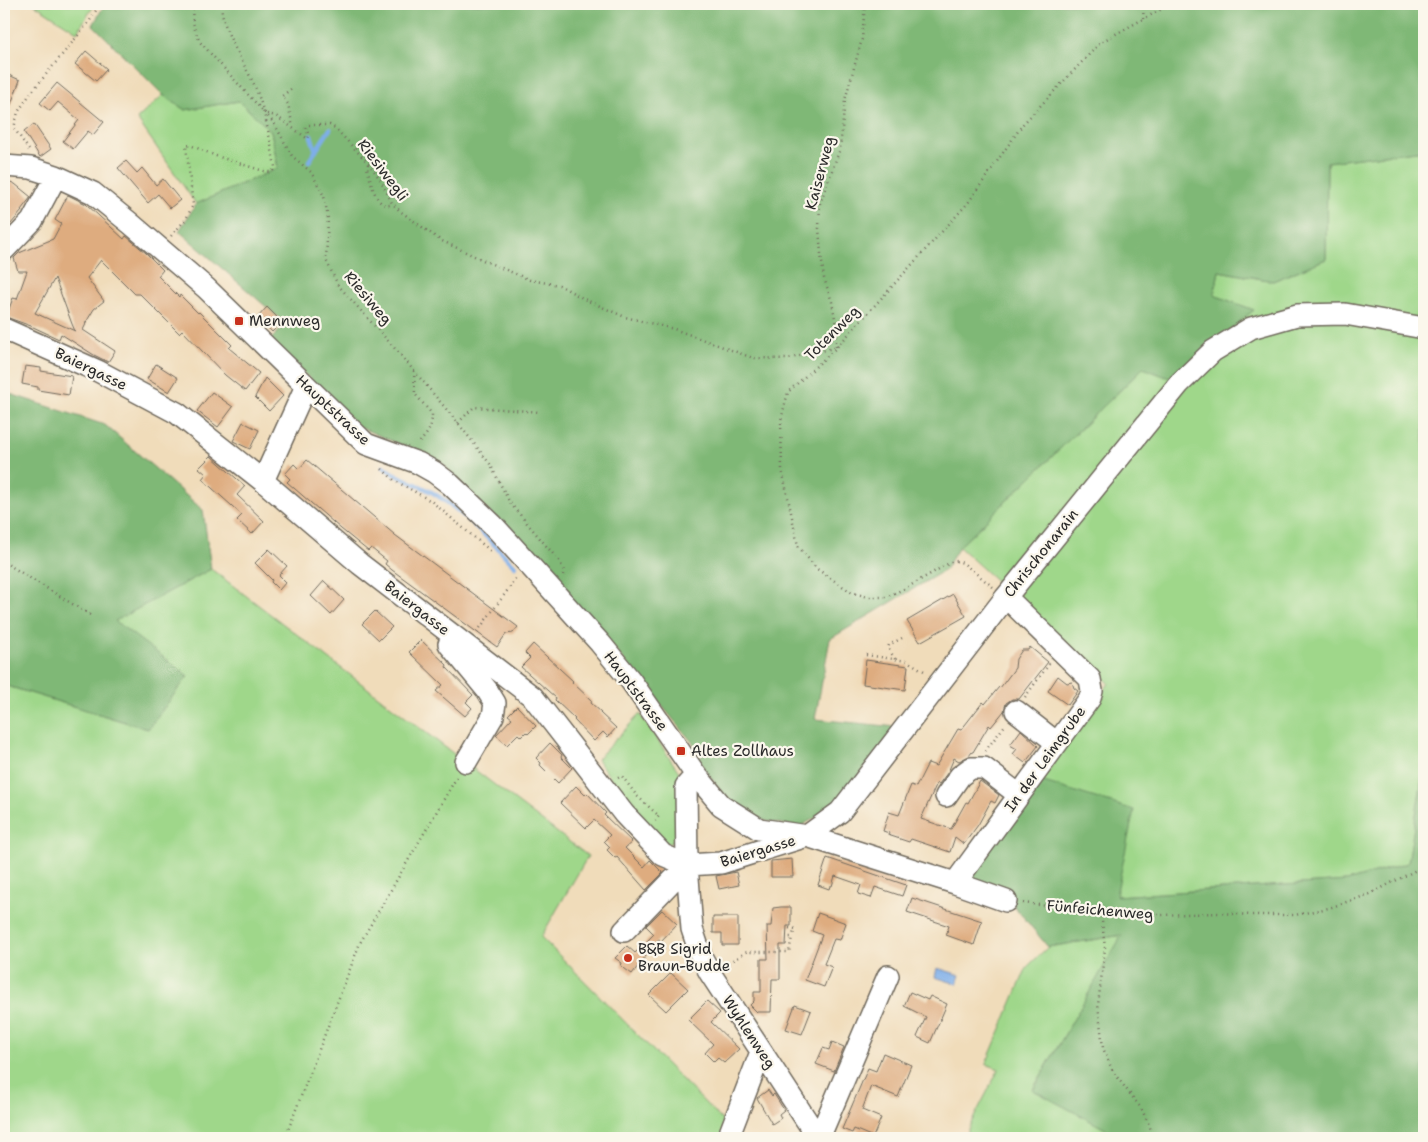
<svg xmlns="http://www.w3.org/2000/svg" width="1428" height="1142" font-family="'Shantell Sans',sans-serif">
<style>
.green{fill:#9fd78a;stroke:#65815a}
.forest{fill:#7fb876;stroke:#557250}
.water{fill:#7eaee9;stroke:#546c8a}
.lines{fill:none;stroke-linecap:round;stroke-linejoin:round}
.stream{stroke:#7eaee9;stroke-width:4.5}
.building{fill:#deac7f;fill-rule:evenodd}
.minor-casing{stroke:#70695d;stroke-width:24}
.path{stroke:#70695d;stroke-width:2.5;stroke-dasharray:1 4;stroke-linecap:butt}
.minor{stroke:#fff;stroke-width:21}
.poi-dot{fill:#c8321e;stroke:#fbf7ec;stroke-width:2}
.labels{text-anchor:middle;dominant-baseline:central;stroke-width:4.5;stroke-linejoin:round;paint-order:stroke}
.street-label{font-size:15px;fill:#2b2b2b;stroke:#fbf7ec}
.poi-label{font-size:15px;fill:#2b2b2b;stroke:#fbf7ec;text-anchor:start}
</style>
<rect width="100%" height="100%" fill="#fbf7ec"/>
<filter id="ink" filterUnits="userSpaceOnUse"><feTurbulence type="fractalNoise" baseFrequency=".02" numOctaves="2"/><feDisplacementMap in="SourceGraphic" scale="10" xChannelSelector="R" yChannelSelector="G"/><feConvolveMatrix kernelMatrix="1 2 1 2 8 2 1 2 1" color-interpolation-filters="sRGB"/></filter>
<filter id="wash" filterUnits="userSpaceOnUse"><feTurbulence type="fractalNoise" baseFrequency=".0096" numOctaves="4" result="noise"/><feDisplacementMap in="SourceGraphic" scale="20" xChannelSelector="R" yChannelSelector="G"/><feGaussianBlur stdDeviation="1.12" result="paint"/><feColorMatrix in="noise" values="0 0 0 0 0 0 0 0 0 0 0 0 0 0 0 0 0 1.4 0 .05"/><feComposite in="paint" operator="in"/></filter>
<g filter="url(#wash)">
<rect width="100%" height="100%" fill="#f0dcba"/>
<path class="green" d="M34 4H95L77 32Z
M163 95 185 110 239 101 271 131 278 168 196 204 137 119Z
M1424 150V767L1408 863 1347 881 1116 896 1041 781 1109 683 959 547 1143 368 1253 310 1214 295 1219 271 1273 281 1326 259 1327 162Z
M211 569 588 856 541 937 725 1123 727 1138H4V685L148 729 188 676 114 621Z
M640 714 679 772 678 840 667 844C640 818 618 790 597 759Z
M1123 935 1033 1089 1122 1138H967V1131L999 1069 986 1064 1027 967 1048 947Z"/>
<path class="forest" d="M105 4H1424V150L1327 162 1326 259 1273 281 1219 271 1214 295 1254 310 1169 378 1143 368 959 547 945 570 830 639 815 719 897 727 833 808 799 827 760 820 726 798 697 759 703 755 610 644 552 578 441 462 359 427 270 340 286 324 179 231 196 204 278 168 271 131 239 101 185 110 163 95 93 25Z
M4 392 105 425 203 510 211 569 115 621 188 676 148 729 4 685Z
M1424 767V1138H1122L1033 1090 1122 935 1048 947 1006 896 964 880 1041 781 1134 810 1116 896 1347 881 1408 863Z"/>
<path class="water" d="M937 968 960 975 957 984 935 977Z"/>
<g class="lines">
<path class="stream" d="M311 136 316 151
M309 161 330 129
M384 467C401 480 421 484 438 496 467 515 491 542 515 566"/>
</g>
<g id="blocks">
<path class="building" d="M86 51 107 69 96 81 75 64Z
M4 73 20 80 5 120H4Z
M57 83 104 122 93 135 88 131 73 149 63 141 79 120 58 102 50 111 40 103Z
M34 124 51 149 40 157 24 132Z
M126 161 137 173 142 168 156 185 163 179 180 200 170 208 158 194 148 203 118 168Z
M4 179 15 184 31 197 21 210 22 211 4 232Z
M68 195 86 204 124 239 126 236 146 253 163 270 158 276 179 297 180 295 198 313 199 312 232 345 229 348 259 373 245 391 225 375 182 330 179 333 140 294H135L101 260 87 278 104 301 94 309 85 324H86L83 330 115 351 108 362 94 355 61 334 59 339 31 326 6 317 13 298 17 299 27 271H18L14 258 19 253 53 239 61 224 55 220ZM55 278 72 324 75 331 35 313Z
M267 307 282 322 272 332 258 317Z
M156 364 178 378 169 392 147 379Z
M25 366 41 368V371L72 376 69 395 38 390V387L22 384Z
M265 378 283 396 269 411 255 397Z
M212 392 233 407 218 427 197 411Z
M243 422 259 430 250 449 233 441Z
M211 456 245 486 237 495 264 521 252 534 237 520 242 515 202 479 206 474 199 468Z
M307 460 395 535 518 627 513 633 506 634 497 647 392 570 385 564 387 561 371 548 368 551 341 529 287 482 290 479 285 474 294 464 299 469Z
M269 549 287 566 279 575 286 582 279 590 271 582 272 580 255 563Z
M324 581 344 600 331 615 311 596Z
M953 594 966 616 920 642 907 621Z
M375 611 392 627 379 640 362 624Z
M421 640 447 665 446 667 473 695 466 702 472 708 465 716 436 691 443 685 409 652Z
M533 644 573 681 572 682 592 701 591 703 601 712 600 713 616 728 608 737 603 732 594 741 574 720 575 719 555 700 556 698 521 667 530 658 525 653Z
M1030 647 1048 662 1019 699H1012L1006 703 1004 711 991 727 989 725 973 752H972L969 756 959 761 954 758 948 772 939 784 937 783 921 819 951 829 966 802 968 803 980 781 999 795 995 803 991 801 978 825 964 844 955 837 950 852 911 839 909 842 888 835 889 833 883 831 889 812 899 815 911 785 916 787 928 763 936 766 958 729 961 730 983 702 985 704 999 687 1000 688 1015 668 1016 659 1022 650H1028Z
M866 660 908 666 905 690 863 684Z
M1058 676 1067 683 1072 682 1074 688 1078 691 1068 705 1048 691Z
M517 706 536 726 528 734 526 732 521 737 518 734 507 745 496 735 512 718 508 715Z
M1021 730 1038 746 1025 763 1013 754 1017 749 1010 745Z
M550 743 562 755 561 757 572 768 558 783 540 765 541 763 536 758Z
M576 786 585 795 587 793 606 813 604 815 632 842 625 848 644 867 650 860 663 873 646 890 617 857 615 858 607 850 610 847 604 841 610 835 594 820 586 828 560 803Z
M827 858 906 885 902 896 875 887 871 898 858 894 861 885 835 876 832 886H830L829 889 818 885Z
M792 859 793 877H771V861Z
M736 872 739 885 719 889 716 876Z
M912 898 982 921 974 945 946 935 949 926 907 912Z
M781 907H791V926H787L786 945H780V979H772L771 1012H757L750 1005 754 1001V992H761V959H768L767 926H771L773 908Z
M662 910 677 924 661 941 659 939 632 974 621 966 622 963 615 958 627 946 635 953 654 934 646 926Z
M818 913 846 923 840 940 834 939 824 964 832 967 824 987 805 980 822 935 812 931Z
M713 917H738V945H722V933H713Z
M671 973 688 989 666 1011 649 995Z
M910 992 928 1000 930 996 947 1004 930 1043 917 1037 926 1017 904 1006Z
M707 1001 720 1013 711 1022 739 1049 724 1063 718 1058 714 1062 705 1053 713 1044 688 1020Z
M795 1005 811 1011 802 1034 786 1029Z
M832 1042 844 1047 834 1071 816 1064 823 1048 829 1050Z
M883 1053 911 1065 898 1097 871 1086 862 1110 881 1118 873 1137 854 1129 852 1133 842 1129 868 1068 876 1071Z
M768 1090 772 1096 774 1094 784 1110 779 1114 781 1118 772 1124 757 1098Z"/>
</g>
</g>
<g filter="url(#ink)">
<use href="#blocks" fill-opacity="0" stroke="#70695d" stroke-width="1"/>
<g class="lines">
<g class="minor-casing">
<path id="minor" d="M4 166 31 168 56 176 93 193 130 223 206 288 366 444 418 463 434 472 450 484 493 525 600 643 631 681 696 775 721 805 759 829 807 836 840 812 1006 597 1179 384 1213 351 1251 328 1297 315 1345 314 1424 328
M4 250 32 221 56 176
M4 329 98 371 177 413 263 481 360 564 533 697 624 814 663 855 687 865 721 863 807 836 955 883 1006 901
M263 481 306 386
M449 644 487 690 495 703 493 716 466 762
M1016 711 1057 743
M696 775 686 786 687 865 692 929 701 956 710 973 818 1138
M946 796 960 776 971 768H984L1019 795
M955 883 1090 698 1092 691 1090 679 1006 597
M624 931 673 880 687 874
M728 1138 761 1052
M819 1138 888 976"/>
</g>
<path class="path" d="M193 4C191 19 194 29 200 42L274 123 292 156 311 172 324 196 328 218 326 260 338 285 398 352 458 423 490 464 510 503 560 562 564 571 563 575
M193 5H204
M1143 19 1144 4
M291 89 282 96 288 104 293 127
M267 114 276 116 308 139 309 136 306 128 308 125H330L336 129 369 164 380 179 392 203 400 211 440 240 485 261 530 280 559 285 586 300 625 317 674 329 753 358 787 359 834 348
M29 150 14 128 18 112 30 94 89 22 100 4
M368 164 367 168C371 179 375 212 393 204
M171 236 186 219 193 205 186 146 190 145 216 156 267 172H272L275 167C270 139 266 115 256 89 244 61 223 35 221 4
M836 347V324L832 302 824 278 821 254 819 228 820 203 840 149 845 100 862 39 865 4
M414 371 415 394 432 414C432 429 427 434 418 444
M458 423 474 407 541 412
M382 469 394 480 431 501 493 553
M4 562 92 616
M993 587 963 563 957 561 951 562 908 587 886 597H868L851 592 817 569 798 546 782 469 781 420 788 392 836 348 968 203 1023 124 1101 42 1171 4
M477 632 518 576
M866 655 907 661 926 672
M895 659 888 648 889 645 904 637
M1025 697 1050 663
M985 751 1006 724
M618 778 622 776 637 796 659 816 655 821
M1023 903 1132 916 1217 913 1253 915H1295L1329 908 1370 894 1424 866
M1101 912 1105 948 1098 1005 1103 1048 1113 1072 1141 1108 1150 1127 1152 1138
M789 928 795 929 792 937
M724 965 747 952H789L792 937H789
M285 1138 360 943 458 775"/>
<use href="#minor" class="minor"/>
</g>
</g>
<g class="poi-dot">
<rect x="234" y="316" width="10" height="10" rx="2.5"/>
<rect x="676" y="746" width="10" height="10" rx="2.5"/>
<circle cx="628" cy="958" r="5"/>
</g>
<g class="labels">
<g class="street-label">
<text transform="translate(383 170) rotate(53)">Riesiwegli</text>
<text transform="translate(820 173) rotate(-75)">Kaiserweg</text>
<text transform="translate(368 298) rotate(50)">Riesiweg</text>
<text transform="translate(832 333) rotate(-45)">Totenweg</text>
<text transform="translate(91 369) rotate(26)">Baiergasse</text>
<text transform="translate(333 410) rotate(43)">Hauptstrasse</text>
<text transform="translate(1041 553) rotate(-51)">Chrischonarain</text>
<text transform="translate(417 608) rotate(38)">Baiergasse</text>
<text transform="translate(636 691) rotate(53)">Hauptstrasse</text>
<text transform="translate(1045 759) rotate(-54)">In der Leimgrube</text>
<text transform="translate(758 851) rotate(-17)">Baiergasse</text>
<text transform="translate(1100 910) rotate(5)">Fünfeichenweg</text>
<text transform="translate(749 1032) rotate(57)">Wyhlenweg</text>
</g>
<g class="poi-label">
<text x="249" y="321">Mennweg</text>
<text x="691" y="751">Altes Zollhaus</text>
<text x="638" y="949">B&amp;B Sigrid<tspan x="638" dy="17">Braun-Budde</tspan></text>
</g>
</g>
<rect width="1428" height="1142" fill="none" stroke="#fbf7ec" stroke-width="20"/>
</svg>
